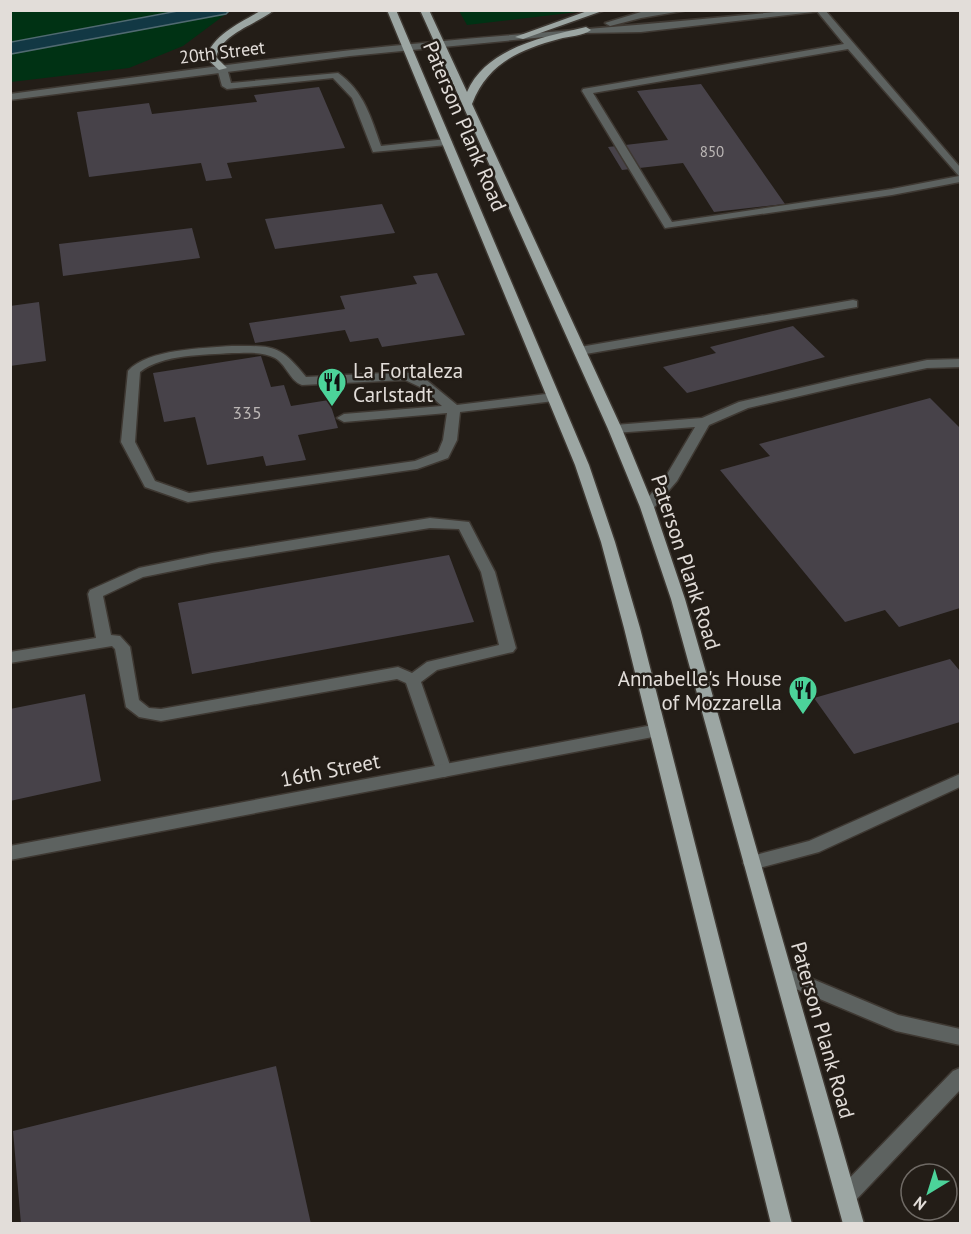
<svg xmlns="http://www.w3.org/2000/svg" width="971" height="1234" font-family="'PT Sans',sans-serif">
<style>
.green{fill:#003214}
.water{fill:#123844;stroke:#506a71;stroke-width:1.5}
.building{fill:#474249}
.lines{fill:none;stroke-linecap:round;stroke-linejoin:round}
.service-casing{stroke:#3e3832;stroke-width:3}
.minor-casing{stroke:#3e3832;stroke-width:3}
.primary-casing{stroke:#3e3832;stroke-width:3}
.service{fill:#5d6260;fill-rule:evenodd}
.minor{fill:#5d6260;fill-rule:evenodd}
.primary{fill:#9ca6a3;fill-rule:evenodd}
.labels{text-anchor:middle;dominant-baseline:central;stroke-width:5;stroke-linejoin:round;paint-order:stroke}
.far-number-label{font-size:15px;fill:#bbb6b5}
.far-street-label{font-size:18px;fill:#e2ddd9;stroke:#231d17}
.number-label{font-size:18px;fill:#bbb6b5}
.street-label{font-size:21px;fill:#e2ddd9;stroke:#231d17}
.poi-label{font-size:21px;fill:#e2ddd9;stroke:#231d17;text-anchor:start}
</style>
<rect width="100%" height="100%" fill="#231d17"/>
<path class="green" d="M11 11H183L11 42Z
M459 11H586L467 25Z
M226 14 183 46 129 68 11 82V54Z"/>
<path class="water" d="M183 10 229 11 226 14 11 54V42Z"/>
<path class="building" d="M701 84 785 204 714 212 683 163 622 170 608 147 668 140 637 91Z
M319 87 345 148 227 163 232 178 206 181 201 163 89 177 77 112 149 103 152 114 257 102 254 95Z
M382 204 395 233 275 249 265 219Z
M192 228 200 258 63 276 59 244Z
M437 273 465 335 382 347 378 338 350 342 345 330 255 343 249 323 345 309 340 296 417 284 413 276Z
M39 302 46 361 10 366V306Z
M793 326 825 357 687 393 663 367 716 353 710 347Z
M261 356 271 387 284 385 291 406 329 400 338 428 298 435 306 460 266 466 263 456 207 465 195 417 164 422 153 373Z
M930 398 960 428V608L899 627 885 610 845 622 720 470 770 456 759 444Z
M449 555 474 622 192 674 178 603Z
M950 659 960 671V722L854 754 814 698Z
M85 694 101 781 10 801V709Z
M276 1066 311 1224H21L13 1131Z"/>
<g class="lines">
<g class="service-casing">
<path id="service" d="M816 10H825L960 167V182L892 195 665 228 582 91 583 89 844 44ZM848 49 959 176 892 189 672 222 593 93Z
M222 65 227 68 231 83 338 73C364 91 371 118 381 146L447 139 452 142 447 145 373 152 352 98 333 78 227 89 222 86 217 68Z
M853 300 857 301V307L580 355 574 351 580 347Z
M232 346C274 346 279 344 306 377L405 372 424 378 457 405 554 393 560 397 554 401 460 412 457 440 448 458 417 469 188 502 145 487 121 442 128 371C147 349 204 348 232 346ZM232 353C245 353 263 351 275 358 286 364 290 381 302 385L405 380 420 387 442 406 344 414 337 418 344 422 447 413 443 440 438 452 415 461 189 493 155 481 135 442 140 372C163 354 204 355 232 353Z
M960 359V367L927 368 852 384 748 408 709 425 677 481 652 510 647 512 640 507 666 476 695 427 615 433 608 429 615 425 702 418 739 402 852 376 927 360Z
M430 518 469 522 495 572 516 648 513 652 508 653 437 670 421 682 452 771 450 775 444 777 438 775 406 683 397 679 161 721 139 717 126 707 115 649 112 646 10 663V652L96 638 88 594 90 590 139 568 212 553ZM430 528 459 529 481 572 499 645 427 662 412 673 398 667 161 709 149 708 139 700 130 647 120 636 111 635 103 596 143 577 212 563Z
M960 774V787L819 852 752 870 746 868 743 863 746 858 752 856 809 841Z
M784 967 898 1015 960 1029V1045L896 1031 777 981 775 975 777 969Z
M960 1068V1090L853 1203 846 1206 839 1203 836 1196 839 1189 953 1071Z"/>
</g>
<g class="minor-casing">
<path id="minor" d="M656 10H688L641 18 610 26 605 23 641 12Z
M794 10H830L641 32 586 33 350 56 10 100V94C124 79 238 62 352 50 499 34 647 26 794 10Z
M658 724 664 726 666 730 664 734 658 736 10 860V846Z"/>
</g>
<g class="primary-casing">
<path id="primary" d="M262 10H274C256 25 223 32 216 57L227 68 219 70 206 58C213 34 242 22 262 10Z
M387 10H396L589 465 615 542 640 628 792 1224H771L624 628 601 542 575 465Z
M420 10H429L467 92C486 48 543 37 586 27L591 30C583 36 569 36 559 39 519 50 488 63 472 104L622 429 654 507 685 599 864 1224H843L671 599 640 507 608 429Z
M590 10H605L523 39 515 37Z"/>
</g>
<use href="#service" class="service"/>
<use href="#minor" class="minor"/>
<use href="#primary" class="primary"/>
</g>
<defs>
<g id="restaurant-pin" transform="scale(1.5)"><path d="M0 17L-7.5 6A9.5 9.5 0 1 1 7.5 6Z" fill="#4cd39a" stroke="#231d17"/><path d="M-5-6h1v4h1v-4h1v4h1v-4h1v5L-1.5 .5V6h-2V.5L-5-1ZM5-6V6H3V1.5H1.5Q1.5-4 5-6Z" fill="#111"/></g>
</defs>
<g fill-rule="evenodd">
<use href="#restaurant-pin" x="332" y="382"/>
<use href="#restaurant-pin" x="803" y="690"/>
</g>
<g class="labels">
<g class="far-number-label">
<text x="712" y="151">850</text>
</g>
<g class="far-street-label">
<text transform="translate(222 52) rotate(-7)">20th Street</text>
</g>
<g class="number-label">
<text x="247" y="412">335</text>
</g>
<g class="street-label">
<text transform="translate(465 126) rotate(67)">Paterson Plank Road</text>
<text transform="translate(686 562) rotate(72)">Paterson Plank Road</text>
<text transform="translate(330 770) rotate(-11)">16th Street</text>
<text transform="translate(823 1030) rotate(74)">Paterson Plank Road</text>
</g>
<g class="poi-label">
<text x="353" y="370">La Fortaleza<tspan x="353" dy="24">Carlstadt</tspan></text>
<text x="782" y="678" text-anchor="end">Annabelle's House<tspan x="782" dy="24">of Mozzarella</tspan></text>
</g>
</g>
<rect width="971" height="1234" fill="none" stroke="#e2ddd9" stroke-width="24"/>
<g transform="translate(929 1192) rotate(218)"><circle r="28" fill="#231d17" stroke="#6f6a65" stroke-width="1.5"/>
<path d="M0-4.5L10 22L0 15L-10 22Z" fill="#4cd39a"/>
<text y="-9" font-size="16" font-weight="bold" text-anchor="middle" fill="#e2ddd9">N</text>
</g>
</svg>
